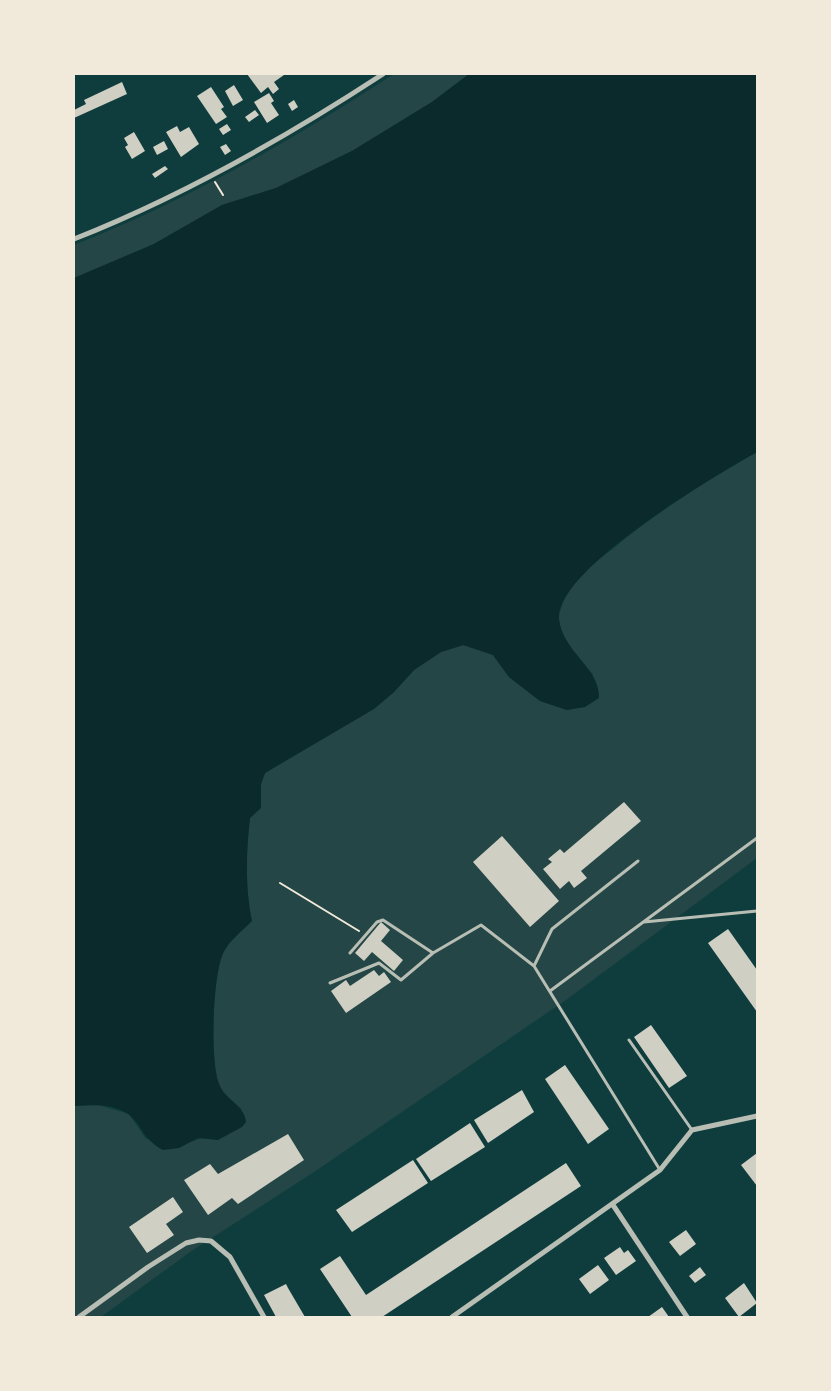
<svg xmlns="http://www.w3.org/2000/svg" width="831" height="1391" font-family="'Fira Sans',sans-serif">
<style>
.green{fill:#244646}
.water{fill:#0a2a2b}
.building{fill:#cfcfc3}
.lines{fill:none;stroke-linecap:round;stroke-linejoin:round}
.path{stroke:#f1e9da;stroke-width:2}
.service{stroke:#b8beb3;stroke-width:3}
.minor{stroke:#b8beb3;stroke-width:5}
</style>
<rect width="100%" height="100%" fill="#0f3d3e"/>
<path class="green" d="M394 74H469L432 102 352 151 276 188 222 205 154 244 74 278V245C187 201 292 140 394 74Z
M757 452V858L566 1000 314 1172 190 1252 101 1317H74V1106L98 1105 129 1114 146 1139 191 1142 204 1137 218 1140 242 1109C232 1102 224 1096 219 1085 210 1063 213 978 222 956 227 942 242 931 252 921 245 889 246 851 250 818L261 807V784L265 773 393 693 414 670 441 652 464 645 493 655 509 677 540 701 567 710 593 674C579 661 557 638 559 617 561 602 571 587 580 576 589 565 604 556 615 547 659 511 707 480 757 452Z"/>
<path class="water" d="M469 74H757V452C717 474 555 570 559 619 563 653 600 667 599 698L585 707 567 710 540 701 509 677 493 655 463 645 441 652 414 670 393 693 374 709 265 773 261 784V808L250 818C246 851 245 889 252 921 242 931 226 943 222 956 213 979 209 1064 220 1086 226 1100 245 1106 246 1122L242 1127 218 1140 198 1138 179 1148 163 1150C142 1139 141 1123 128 1114 113 1103 91 1105 74 1106V278L154 244 222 205 276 188 352 151 432 102Z"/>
<path class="building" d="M247 74H283L284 75 274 82 279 89 273 94 268 87 261 93Z
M122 82 127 94 74 118V110L86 104 84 100Z
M234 85 243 100 233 106 225 91Z
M211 87 224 107 221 109 227 117 216 124 197 96Z
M269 93 274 101 271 103 279 115 267 123 254 102Z
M294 100 298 107 292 111 288 104Z
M255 110 259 115 249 122 245 117Z
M227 124 231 130 223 135 219 129Z
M177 126 180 132 189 127 199 144 181 157 166 132Z
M134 132 145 151 132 159 125 147 128 145 124 138Z
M164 141 168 149 157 155 153 147Z
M226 144 231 151 225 155 220 147Z
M165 166 168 169 155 178 152 174Z
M624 802 641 821 581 871 587 878 574 888 569 881 560 889 543 869 552 862 548 859 560 849 564 853Z
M502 836 559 901 530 927 473 862Z
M381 922 390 930 381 941 403 960 394 971 372 952 364 961 355 953Z
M728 929 757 970V1012L708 943Z
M374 970 379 976 384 972 391 982 346 1013 331 991 346 980 350 986Z
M651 1025 687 1076 669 1088 634 1037Z
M565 1065 609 1129 588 1144 545 1079Z
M522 1090 534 1112 488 1143 474 1120Z
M470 1123 485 1147 431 1181 416 1159Z
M288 1134 304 1160 238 1204 232 1198 208 1215 184 1180 210 1164 218 1174Z
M757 1153V1186L741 1165Z
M413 1160 428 1183 352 1232 336 1210Z
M566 1163 581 1186 382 1317H352L320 1269 340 1256 366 1295Z
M173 1197 183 1212 166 1224 174 1235 147 1253 129 1227Z
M686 1230 696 1244 680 1256 669 1242Z
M620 1247 624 1253 628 1250 636 1261 616 1275 604 1258Z
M598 1265 609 1280 590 1294 579 1279Z
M700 1267 706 1275 695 1283 689 1276Z
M744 1283 757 1303 739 1317 725 1298Z
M286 1284 288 1288 305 1317H276L264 1295Z
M662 1307 669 1317H648Z"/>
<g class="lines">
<path class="path" d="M215 182 223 195
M280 883 359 931"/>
<path class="service" d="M644 922 757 911
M350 953 377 922 383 920 433 953 481 925 534 966 660 1170
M534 966 552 929 638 861
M330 983 379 963 401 980 433 953
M550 991 757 838
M629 1040 692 1130"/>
<path class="minor" d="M74 239C183 196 285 138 383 74
M613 1205 687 1317
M79 1317 148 1267 186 1243 199 1240 211 1241 230 1257 264 1317
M452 1317 660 1170 692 1130 757 1116"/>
</g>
<rect width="831" height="1391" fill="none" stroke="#f1e9da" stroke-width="150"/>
</svg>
